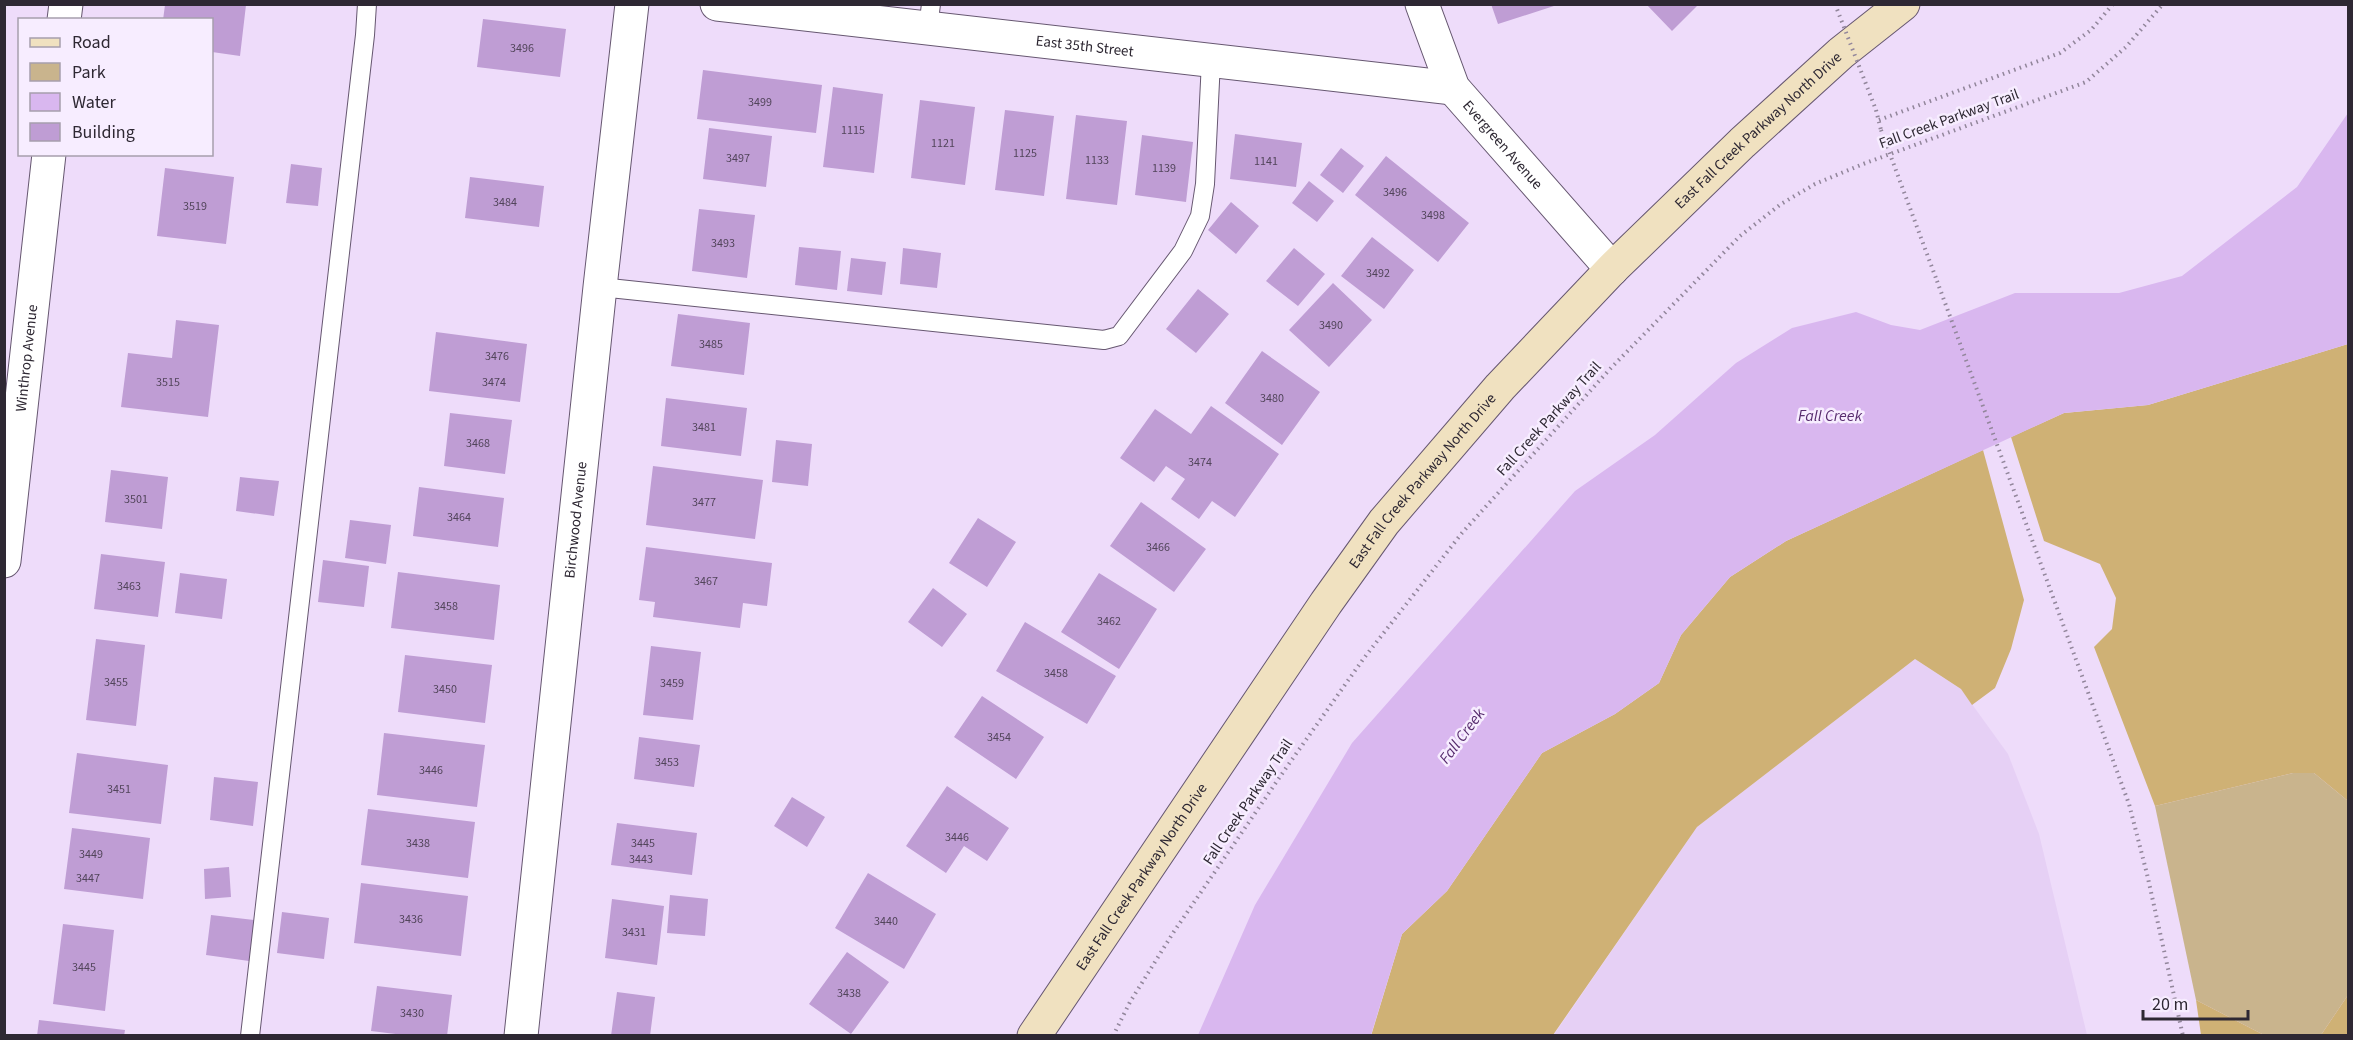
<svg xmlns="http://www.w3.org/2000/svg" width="2353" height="1040" font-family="'Source Sans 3',sans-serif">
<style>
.built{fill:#e6d0f5}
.green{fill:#c9b48d}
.forest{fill:#cfb175}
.water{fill:#d9b7ef}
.building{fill:#bf9dd4}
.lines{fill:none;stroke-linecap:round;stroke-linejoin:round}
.lane-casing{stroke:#665770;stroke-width:20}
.street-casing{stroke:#665770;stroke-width:35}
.secondary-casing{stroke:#665770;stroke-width:35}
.path{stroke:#92869b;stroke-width:4;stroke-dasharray:1.5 4.5;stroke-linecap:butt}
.lane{stroke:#fff;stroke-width:18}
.street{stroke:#fff;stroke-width:33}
.secondary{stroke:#f0e1c0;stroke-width:33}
.path-bridge{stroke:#92869b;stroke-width:4;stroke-dasharray:1.5 4.5;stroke-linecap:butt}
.labels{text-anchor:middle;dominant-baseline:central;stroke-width:5;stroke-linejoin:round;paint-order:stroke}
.number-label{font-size:12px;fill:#52455b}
.street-label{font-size:15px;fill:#2e2833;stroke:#f7edff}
.water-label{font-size:16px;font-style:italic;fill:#582d6f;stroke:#f7edff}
</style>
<rect width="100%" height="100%" fill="#eedcfa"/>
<path class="built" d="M1915 659 1961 689 2008 754 2039 834 2087 1035 1553 1036 1697 827Z"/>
<path class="green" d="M2293 773H2314L2348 801V995L2321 1035H2264L2196 1000 2155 806Z"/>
<path class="forest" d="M2348 344V801L2314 773H2293L2155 806 2094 647 2112 629 2116 598 2100 564 2044 541 2011 437 2064 413 2148 405Z
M1983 450 2024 600 2011 649 1995 688 1972 705 1961 689 1915 659 1697 827 1553 1035 1371 1036 1402 934 1447 891 1542 753 1615 714 1659 683 1681 635 1730 577 1786 541Z
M2348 995V1035H2321Z
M2196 1000 2264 1035H2201Z"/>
<path class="water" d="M2348 113V344L2148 405 2064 413 1786 541 1730 577 1681 635 1659 683 1615 714 1542 753 1447 891 1402 934 1371 1035H1198L1255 905 1352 743 1575 491 1655 435 1736 363 1792 328 1856 312 1891 325 1920 330 2015 293H2119L2182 276 2297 187Z"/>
<path class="building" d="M1491 4H1557V5L1498 24Z
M1646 4H1699L1672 31Z
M165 5H246L240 56 212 52V20H163Z
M483 19 566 29 560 77 477 67Z
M703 70 822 85 816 133 697 119Z
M833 87 883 94 874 173 823 167Z
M920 100 975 107 965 185 911 178Z
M1005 110 1054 116 1044 196 995 190Z
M1076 115 1127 121 1117 205 1066 199Z
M709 128 772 136 766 187 703 179Z
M1235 134 1302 143 1296 187 1230 179Z
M1142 135 1193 142 1186 202 1135 195Z
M1341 148 1364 166 1343 193 1320 175Z
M1386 156 1469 223 1438 262 1355 195Z
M291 164 322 168 318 206 286 203Z
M165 168 234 177 226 244 157 236Z
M470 177 544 186 539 227 465 218Z
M1309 181 1334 201 1317 222 1292 203Z
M1231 202 1259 226 1236 254 1208 230Z
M699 209 755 215 747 278 692 271Z
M1372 237 1414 270 1384 309 1341 276Z
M799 247 841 251 837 290 795 285Z
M903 248 941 253 937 288 900 284Z
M1294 248 1325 274 1298 306 1266 281Z
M851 258 886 262 882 295 847 291Z
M1333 283 1372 320 1329 367 1289 330Z
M1198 289 1229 314 1196 353 1166 329Z
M678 314 750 323 744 375 671 366Z
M176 320 219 325 208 417 121 407 128 353 172 358Z
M436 332 527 344 520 402 429 391Z
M1262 351 1320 392 1282 445 1225 403Z
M666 398 747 408 741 456 661 446Z
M1211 406 1279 454 1235 517 1212 501 1199 519 1171 499 1185 479 1166 466 1154 482 1120 458 1155 409 1191 434Z
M450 413 512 420 505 474 444 466Z
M776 440 812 444 808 486 772 482Z
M653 466 763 480 755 539 646 525Z
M111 470 168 477 162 529 105 522Z
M240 477 279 481 274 516 236 511Z
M419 487 504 498 498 547 413 536Z
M1141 502 1206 549 1174 592 1110 546Z
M978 518 1016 542 987 587 949 563Z
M350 520 391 525 386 564 345 558Z
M646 547 772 563 767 606 743 603 740 628 653 617 655 602 639 600Z
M101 554 165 562 158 617 94 609Z
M323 560 369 566 364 607 318 602Z
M398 572 500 585 494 640 391 628Z
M180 573 227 579 222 619 175 613Z
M1099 573 1157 609 1119 669 1061 632Z
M933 588 967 614 942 647 908 622Z
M1025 622 1116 676 1087 724 996 671Z
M96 639 145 645 136 726 86 720Z
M651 646 701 652 693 720 643 715Z
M405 655 492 665 485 723 398 712Z
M982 696 1044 737 1016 779 954 737Z
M384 733 485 745 477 807 377 795Z
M639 737 700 745 694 787 634 779Z
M77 753 168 765 161 824 69 813Z
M214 777 258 782 253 826 210 820Z
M947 786 1009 828 987 861 964 846 946 873 906 846Z
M792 797 825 817 807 847 774 826Z
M368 809 475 822 468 878 361 865Z
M617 823 697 833 692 875 611 865Z
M72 828 150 838 143 899 64 889Z
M229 867 231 897 205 899 204 869Z
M868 873 936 914 904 969 835 928Z
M361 883 468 896 461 956 354 943Z
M670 895 708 899 705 936 667 933Z
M612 899 664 906 657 965 605 958Z
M282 912 329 918 324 959 277 953Z
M211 915 254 920 249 961 206 955Z
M63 924 114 930 105 1011 53 1004Z
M847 952 889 982 851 1034 809 1004Z
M377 986 452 995 447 1036H412L371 1031Z
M617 992 655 997 650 1036H611Z
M39 1020 125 1030 124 1036H37Z"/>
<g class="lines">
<g class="lane-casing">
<path id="lane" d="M928 28 931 4
M600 287 1104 340 1119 336 1183 251 1200 216 1205 184 1211 61
M250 1036 365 35 367 4"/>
</g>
<g class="street-casing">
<g id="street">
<path id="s1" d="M717 4 1453 88"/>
<path id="s2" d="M1422 4 1453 88 1612 269"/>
<path d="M64 20 66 4"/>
<path id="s3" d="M4 561 49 154"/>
<path id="s4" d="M521 1036 600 287 632 4"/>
</g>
</g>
<g class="secondary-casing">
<g id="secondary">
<path id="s5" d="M1034 1036 1326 603 1384 522 1500 387 1612 269 1742 143 1841 53 1903 4"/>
</g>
</g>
<path class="path" d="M1876 110 1881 130
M1879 120 2060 53 2091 30 2113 4
M1937 281 2129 804 2147 874 2183 1036
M1113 1036 1130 1002 1173 933 1286 768 1364 658 1462 533 1610 369 1740 236 1781 204 1815 184 1863 164 2086 82 2126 47 2163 4"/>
<use href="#lane" class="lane"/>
<use href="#street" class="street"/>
<use href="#secondary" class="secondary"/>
<path class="path-bridge" d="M1835 4 1876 110
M1881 130 1937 281"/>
</g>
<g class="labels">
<g class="number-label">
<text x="522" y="48">3496</text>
<text x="760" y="102">3499</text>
<text x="853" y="130">1115</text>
<text x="943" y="143">1121</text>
<text x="1025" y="153">1125</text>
<text x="738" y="158">3497</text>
<text x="1097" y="160">1133</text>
<text x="1266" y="161">1141</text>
<text x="1164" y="168">1139</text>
<text x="1395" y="192">3496</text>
<text x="505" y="202">3484</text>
<text x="195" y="206">3519</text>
<text x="1433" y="215">3498</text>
<text x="723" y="243">3493</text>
<text x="1378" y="273">3492</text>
<text x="1331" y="325">3490</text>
<text x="711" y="344">3485</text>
<text x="497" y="356">3476</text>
<text x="168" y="382">3515</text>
<text x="494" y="382">3474</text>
<text x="1272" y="398">3480</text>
<text x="704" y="427">3481</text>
<text x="478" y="443">3468</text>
<text x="1200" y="462">3474</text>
<text x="136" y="499">3501</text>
<text x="704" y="502">3477</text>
<text x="459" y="517">3464</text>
<text x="1158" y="547">3466</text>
<text x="706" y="581">3467</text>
<text x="129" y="586">3463</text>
<text x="446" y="606">3458</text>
<text x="1109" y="621">3462</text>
<text x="1056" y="673">3458</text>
<text x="116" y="682">3455</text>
<text x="672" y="683">3459</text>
<text x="445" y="689">3450</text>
<text x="999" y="737">3454</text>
<text x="667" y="762">3453</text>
<text x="431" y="770">3446</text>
<text x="119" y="789">3451</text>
<text x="957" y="837">3446</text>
<text x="418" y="843">3438</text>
<text x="643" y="843">3445</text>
<text x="91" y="854">3449</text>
<text x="641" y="859">3443</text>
<text x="88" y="878">3447</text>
<text x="411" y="919">3436</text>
<text x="886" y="921">3440</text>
<text x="634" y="932">3431</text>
<text x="84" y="967">3445</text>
<text x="849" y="993">3438</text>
<text x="412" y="1013">3430</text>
</g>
<g class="street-label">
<text stroke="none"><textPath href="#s1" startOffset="370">East 35th Street</textPath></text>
<text transform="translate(1949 119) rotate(-20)">Fall Creek Parkway Trail</text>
<text stroke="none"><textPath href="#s5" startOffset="1164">East Fall Creek Parkway North Drive</textPath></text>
<text stroke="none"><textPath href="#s2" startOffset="165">Evergreen Avenue</textPath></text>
<text stroke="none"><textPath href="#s3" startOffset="204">Winthrop Avenue</textPath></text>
<text transform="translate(1549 419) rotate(-48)">Fall Creek Parkway Trail</text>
<text stroke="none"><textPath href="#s5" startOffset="678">East Fall Creek Parkway North Drive</textPath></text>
<text stroke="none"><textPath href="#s4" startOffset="519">Birchwood Avenue</textPath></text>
<text transform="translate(1248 802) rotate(-56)">Fall Creek Parkway Trail</text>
<text stroke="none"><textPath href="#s5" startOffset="192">East Fall Creek Parkway North Drive</textPath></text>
</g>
<g class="water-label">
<text x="1830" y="416">Fall Creek</text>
<text transform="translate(1462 736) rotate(-53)">Fall Creek</text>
</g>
</g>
<rect width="2353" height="1040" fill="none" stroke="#2e2833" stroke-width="12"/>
<rect x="18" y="18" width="195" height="138" fill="#f7edff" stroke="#a79ead" stroke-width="1.5"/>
<rect x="30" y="38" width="30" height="9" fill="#f0e1c0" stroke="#a79ead" stroke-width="1.5"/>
<text x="72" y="48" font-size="18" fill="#2e2833">Road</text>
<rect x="30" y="63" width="30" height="18" fill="#c9b48d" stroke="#a79ead" stroke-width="1.5"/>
<text x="72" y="78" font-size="18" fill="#2e2833">Park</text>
<rect x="30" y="93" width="30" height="18" fill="#d9b7ef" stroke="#a79ead" stroke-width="1.5"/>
<text x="72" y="108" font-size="18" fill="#2e2833">Water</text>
<rect x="30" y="123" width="30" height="18" fill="#bf9dd4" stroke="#a79ead" stroke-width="1.5"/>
<text x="72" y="138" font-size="18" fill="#2e2833">Building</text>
<path d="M2143 1010v9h105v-9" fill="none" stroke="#2e2833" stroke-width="3"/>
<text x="2152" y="1010" font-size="18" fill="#2e2833" stroke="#f7edff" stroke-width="4.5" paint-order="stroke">20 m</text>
</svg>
